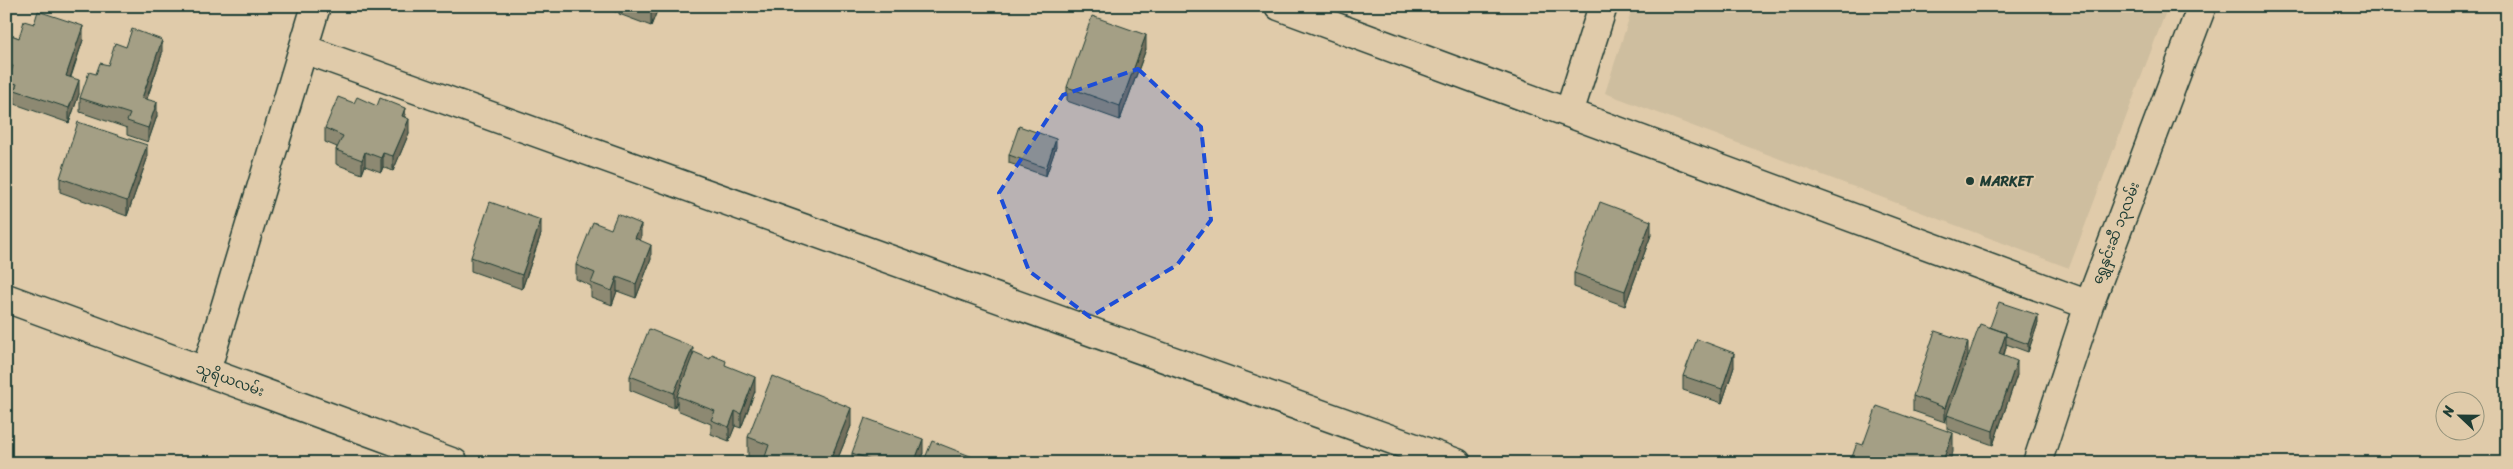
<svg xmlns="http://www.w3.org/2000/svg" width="2513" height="469" font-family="Sriracha,'Noto Sans Myanmar',sans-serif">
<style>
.built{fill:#cebe9f}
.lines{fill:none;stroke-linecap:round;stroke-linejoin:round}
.minor-casing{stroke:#1f3d34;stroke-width:31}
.minor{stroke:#e0cbaa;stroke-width:28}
.wall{fill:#8d8972;stroke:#1f3d34}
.shaded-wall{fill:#736f5d;stroke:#1f3d34}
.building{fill:#a49f85;stroke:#1f3d34}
.marked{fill:#1d4ed8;fill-opacity:0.2;stroke:#1d4ed8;stroke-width:4;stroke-dasharray:10 6;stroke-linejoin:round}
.poi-dot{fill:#1f3d34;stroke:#e0cbaa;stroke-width:2}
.labels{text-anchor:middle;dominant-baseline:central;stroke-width:4;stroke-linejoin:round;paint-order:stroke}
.poi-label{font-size:14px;font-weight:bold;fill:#1f3d34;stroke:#e0cbaa;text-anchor:start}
.street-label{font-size:14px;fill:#1f3d34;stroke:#e0cbaa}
</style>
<rect width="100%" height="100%" fill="#e0cbaa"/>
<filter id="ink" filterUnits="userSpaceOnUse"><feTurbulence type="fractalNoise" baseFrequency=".02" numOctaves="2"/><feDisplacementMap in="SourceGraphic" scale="10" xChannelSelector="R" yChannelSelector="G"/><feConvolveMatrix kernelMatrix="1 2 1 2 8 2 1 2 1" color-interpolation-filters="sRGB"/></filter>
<g filter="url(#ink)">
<path class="built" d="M1633 6H2168L2069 268 1605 93Z"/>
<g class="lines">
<g class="minor-casing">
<path id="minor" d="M1279 6 2089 305
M304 49 1457 463
M1569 113 1603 6
M6 298 454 463
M206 371 316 6
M2037 463 2089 305 2202 6"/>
</g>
<use href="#minor" class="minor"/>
</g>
<path class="wall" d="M600 6H619L616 12Z
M619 6H659L651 26 619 14Z
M6 33 19 38 83 40 71 77 79 94 69 123 15 104V97L8 95V81L9 78 6 77Z
M126 47 162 54 147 99 157 116 148 142 127 135V128L80 112V98L96 74 108 65Z
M1146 49 1120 120 1067 101V87Z
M354 103 405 117 409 133 393 171 383 167 381 172 365 166 362 174 336 164V150L337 147 325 142V128Z
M1056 147 1046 176 1009 163V155Z
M147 159 127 216 60 192V178Z
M611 229 641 238 640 240 651 259 636 298 617 291 612 305 591 297V286L576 279V265Z
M541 234 522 289 471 271V257Z
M1651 235 1625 306 1574 287V273Z
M2038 323 2028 352 2006 344V347L2004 356 2017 375 1993 445 1947 429V415L1945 422 1913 411V396L1968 357 1990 327Z
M693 355 726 366 755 391 741 428 735 426 729 441 711 434V424L677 410V402L674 408 630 390V376Z
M1734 367 1722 403 1683 390V376Z
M851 426 836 463H763V461L748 456V437Z
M852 453H923L919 463H852Z"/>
<path class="shaded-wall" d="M653 6H659L651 26V12Z
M83 26V40L66 90V76Z
M1146 35V49L1120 120V106Z
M162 40V54L142 112V98Z
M79 80V94L69 123V108Z
M157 102V116L148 142V128Z
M405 108V122L402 116Z
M409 119V133L393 171V156Z
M1056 139V147L1046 176V168Z
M147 145V159L127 216V201Z
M365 152V166L362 174V160Z
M383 153V167L381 172V158Z
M541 220V234L522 289V275Z
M1651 221V235L1625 306V291Z
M641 224V238L635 253V238Z
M651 245V259L636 298V284Z
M617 277V291L612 305V291Z
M2038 315V323L2028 352V344Z
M2006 333V347L1999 368V354Z
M1968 342V357L1945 422V408Z
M693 347V361L677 396V402L674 408V393Z
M1734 353V367L1722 403V389Z
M2017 361V375L1993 445V431Z
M755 377V391L741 428V414Z
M851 408V426L836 463H829Z
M735 411V426L729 441V427Z
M1953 433V452L1949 463H1942Z
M923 439V453L919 463H914Z"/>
<path class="building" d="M637 6H653L651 12Z
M38 11 83 26 66 76 79 80 69 108 15 90 17 84 8 81 13 66 6 63V33L19 38 24 21 34 24Z
M1092 16 1146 35 1120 106 1067 87Z
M132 29 162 40 142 98 157 102 148 128 127 121 130 114 80 98 89 72 96 74 100 63 108 65 115 43 126 47Z
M338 97 354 103 357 97 377 106 380 98 405 108 402 116 409 119 393 156 383 153 381 158 365 152 362 160 336 150 343 136 325 128Z
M78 122 147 145 127 201 60 178Z
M1019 126 1056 139 1046 168 1009 155Z
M490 202 541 220 522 275 471 257Z
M1600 202 1651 221 1625 291 1574 273Z
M617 214 641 224 635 238 651 245 636 284 617 277 612 291 591 283 595 273 576 265 593 222 611 229Z
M1999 302 2038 315 2028 344 2006 336V333L1990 327Z
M1980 324 2006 333 1999 354 2017 361 1993 431 1947 415Z
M649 329 693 347 674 393 630 376Z
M1935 331 1968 342 1945 408 1913 396Z
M1697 339 1734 353 1722 389 1683 376Z
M694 352 710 359 712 355 726 361 725 365 755 377 741 414 735 411 729 427 711 420 715 411 677 396Z
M772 376 851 408 829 463H814L809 461 808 463H763L769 445 748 437Z
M1877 406 1953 433 1942 463H1850L1857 443 1863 445Z
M865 418 923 439 914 463H879L852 453Z
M932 441 988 463H923Z"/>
</g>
<path class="marked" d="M1138 69 1201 127 1211 220 1177 265 1090 317 1029 271 999 193 1063 95Z"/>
<circle class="poi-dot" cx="1970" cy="181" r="5"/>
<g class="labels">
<g class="poi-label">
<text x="1980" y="181">MARKET</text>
</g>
<g class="street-label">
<text transform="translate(2116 233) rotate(-69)">ရွှေနှင်းဆီ ၁၃လမ်း</text>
<text transform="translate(230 380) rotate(20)">သူရိယလမ်း</text>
</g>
</g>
<rect width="2513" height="469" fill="none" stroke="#e0cbaa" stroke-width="25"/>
<rect x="12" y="12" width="2488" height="444" fill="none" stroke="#1f3d34" stroke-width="2" filter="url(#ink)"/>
<g transform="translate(2460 416) rotate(292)"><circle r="24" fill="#e0cbaa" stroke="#93927b"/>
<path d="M0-4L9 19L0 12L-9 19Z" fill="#1f3d34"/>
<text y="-8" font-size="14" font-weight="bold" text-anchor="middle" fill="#1f3d34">N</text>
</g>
</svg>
